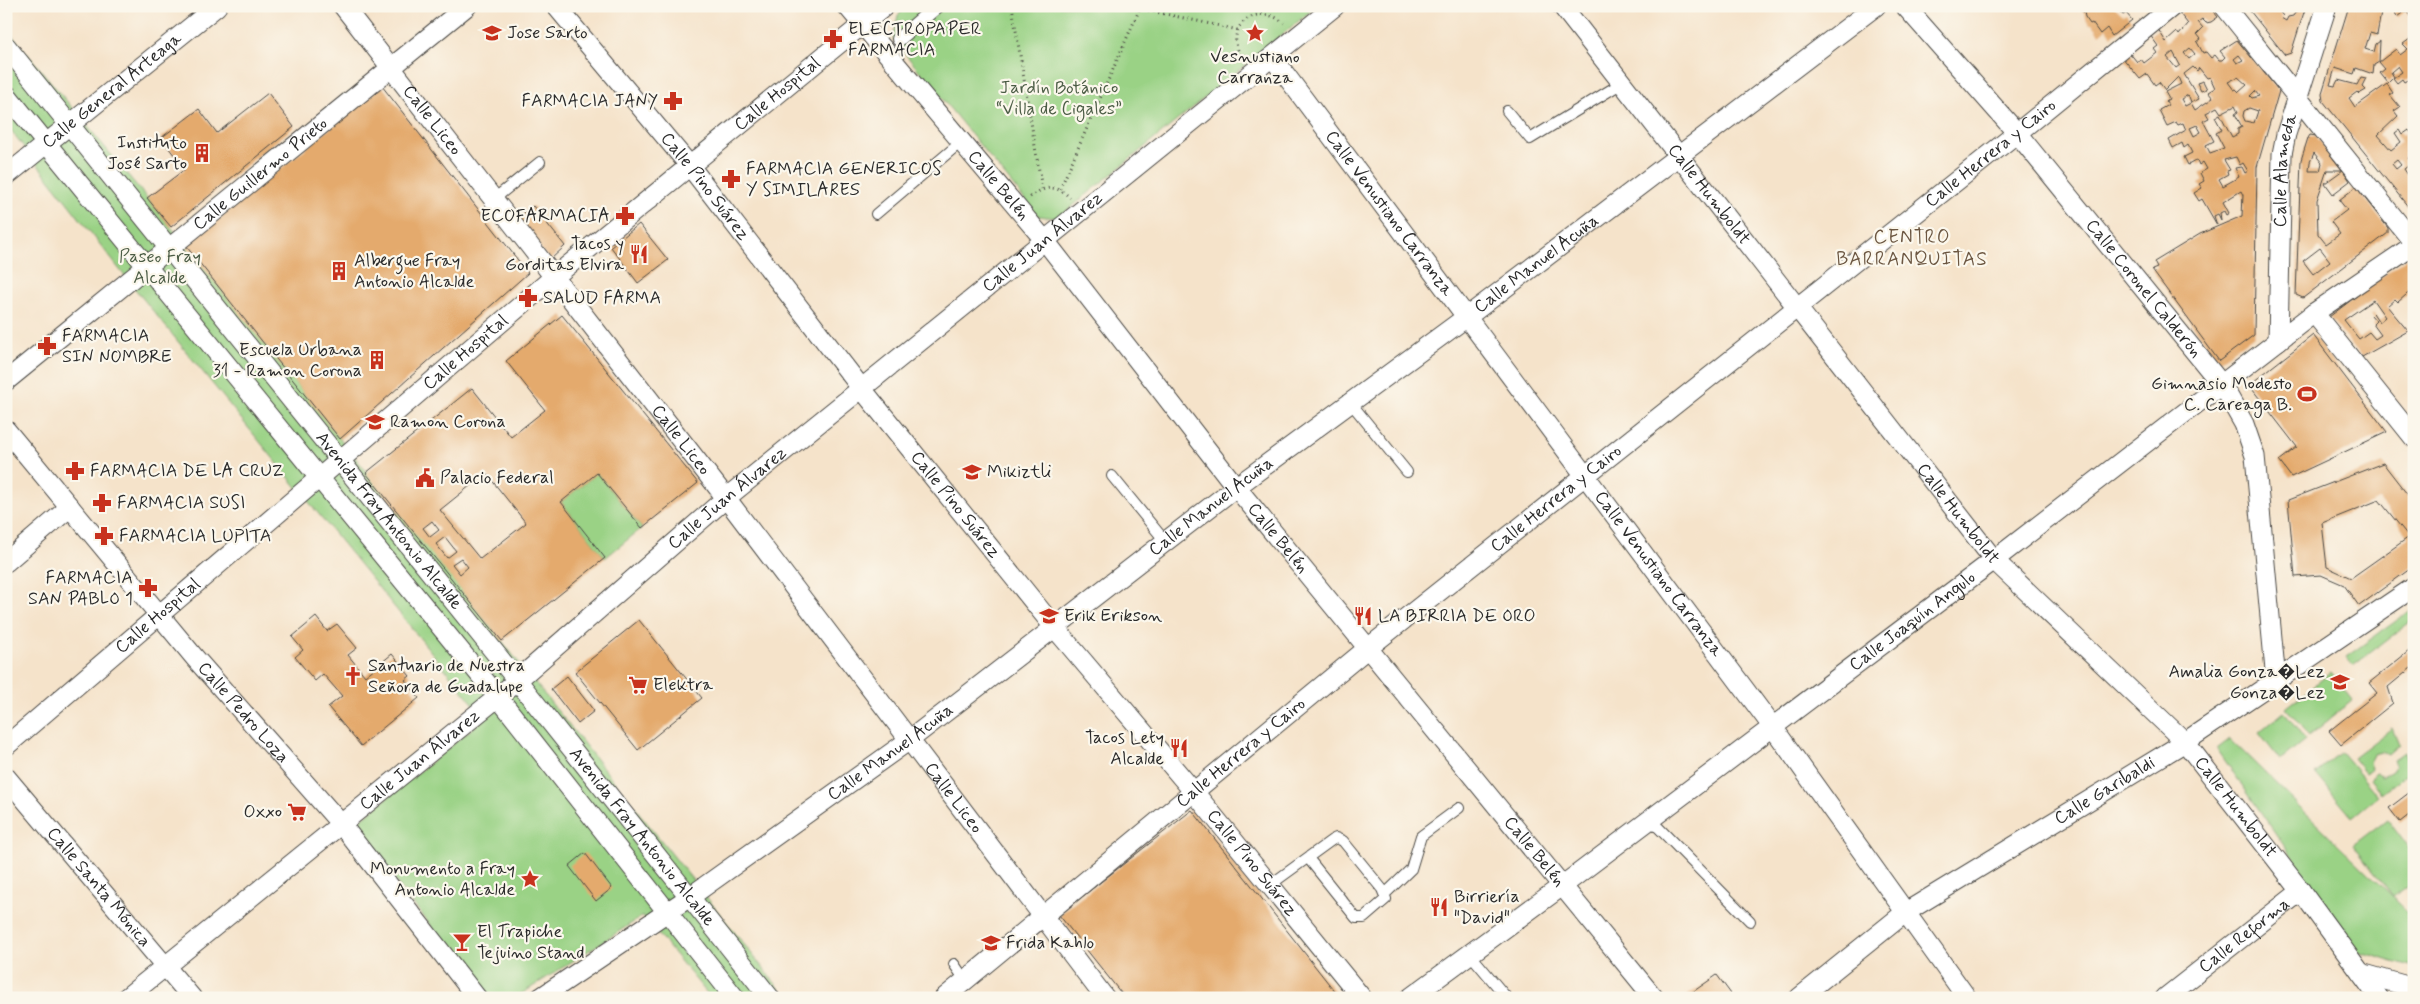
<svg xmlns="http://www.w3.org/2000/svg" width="2420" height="1004" font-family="Mynerve,sans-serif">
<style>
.green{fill:#9ad285;stroke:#627e58}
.building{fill:#e4aa6d;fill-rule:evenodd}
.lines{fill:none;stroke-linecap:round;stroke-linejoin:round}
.service-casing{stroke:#494743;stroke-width:12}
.pedestrian-casing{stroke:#494743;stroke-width:16}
.minor-casing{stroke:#494743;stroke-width:21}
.path{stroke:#494743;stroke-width:3;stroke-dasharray:1 4;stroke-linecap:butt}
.service{stroke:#fff;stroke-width:10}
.pedestrian{stroke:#fff;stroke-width:14}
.minor{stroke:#fff;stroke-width:19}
.labels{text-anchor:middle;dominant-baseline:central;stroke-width:4.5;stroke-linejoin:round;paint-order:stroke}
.poi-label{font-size:18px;fill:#2b2b2b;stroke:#fbf7ec;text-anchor:start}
.park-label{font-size:18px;fill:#4c5d46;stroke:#fbf7ec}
.street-label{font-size:18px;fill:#2b2b2b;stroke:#fbf7ec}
.neighbourhood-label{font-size:19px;letter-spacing:1px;fill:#6c5742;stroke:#fbf7ec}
</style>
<rect width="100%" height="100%" fill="#fbf7ec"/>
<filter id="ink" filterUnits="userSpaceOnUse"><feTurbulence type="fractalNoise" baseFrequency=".02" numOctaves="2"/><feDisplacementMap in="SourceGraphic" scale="10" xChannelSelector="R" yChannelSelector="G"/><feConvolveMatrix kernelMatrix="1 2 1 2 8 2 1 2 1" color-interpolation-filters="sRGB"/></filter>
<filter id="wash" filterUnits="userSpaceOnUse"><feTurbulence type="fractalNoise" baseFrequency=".0096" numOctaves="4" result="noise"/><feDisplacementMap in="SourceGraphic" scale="20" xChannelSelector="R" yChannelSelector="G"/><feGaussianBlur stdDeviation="1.12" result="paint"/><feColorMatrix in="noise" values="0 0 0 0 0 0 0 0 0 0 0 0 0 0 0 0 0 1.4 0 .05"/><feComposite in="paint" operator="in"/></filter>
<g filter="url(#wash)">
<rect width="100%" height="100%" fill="#f5e3ca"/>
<path class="green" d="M908 6H1317L1058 218 1038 216 893 39 898 15Z
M6 28 171 227 787 998H711L643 916 515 998H488L358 834 359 821 485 718 127 279 6 124Z
M597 473 642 528 605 558 561 502Z
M2414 608V619L2353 666 2346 657Z
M2331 672 2353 700 2309 736 2286 708Z
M2284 712 2305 740 2280 760 2259 733Z
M2392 728 2399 745 2388 755 2382 752 2374 754 2370 761 2372 768 2365 773 2353 758Z
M2230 739 2414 918V968L2357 951 2217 749Z
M2341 752 2378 796 2352 817 2315 773Z
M2404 752 2412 769 2381 793 2370 779 2376 773 2382 777 2392 771 2395 766 2393 760Z
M2387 819 2414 855V881L2393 897 2353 845Z"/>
<g id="blocks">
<path class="building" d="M2076 6H2114L2123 15 2126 13 2132 20 2112 36 2107 28 2100 34 2092 23 2090 24 2085 17 2084 12Z
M2186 6H2209L2218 17 2211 22 2206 23 2202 19 2198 22 2203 28 2197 34 2201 39 2197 42 2203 53 2206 52 2211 58 2215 55 2219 60H2222L2225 57 2220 51 2237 40 2279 91 2257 167 2254 335 2219 361 2152 270 2157 268 2154 262 2200 234 2242 216 2243 195 2241 191 2223 202 2229 213 2226 215 2224 211 2220 213 2221 220 2218 214 2214 216 2217 225 2202 199 2199 201 2194 193 2202 188 2199 184 2204 181 2200 173 2207 169 2203 162 2199 165 2197 160 2188 165 2184 157 2192 153 2188 145 2184 148 2182 143 2173 148 2169 140 2186 130 2183 123 2178 125 2176 122 2167 126 2159 110 2168 105 2165 101 2169 99 2165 92 2181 84 2178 77 2165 90 2159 82 2155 85 2147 74 2140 79 2122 57 2129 52 2137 62 2141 59 2144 63 2157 53 2154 49 2158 46 2150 35 2158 29 2166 42 2177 32 2179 35 2188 24 2180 14ZM2190 48 2195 54 2189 59 2184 53ZM2173 52 2180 65 2176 68 2167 57ZM2239 55 2243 60 2237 63 2234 59ZM2193 67 2197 71 2199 68 2207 78 2210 77 2215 88 2208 92 2213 98 2195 110 2191 103 2185 106 2181 99 2188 95 2191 103 2199 99 2184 74ZM2238 77 2247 85 2239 92 2236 89 2234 90 2228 82ZM2255 91 2259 96 2252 98 2250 96ZM2235 106 2238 112 2235 114 2242 127 2238 129V134L2232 137 2220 114 2215 117 2222 130 2216 133 2224 148 2210 153 2206 145 2214 141 2203 121 2209 118 2206 113 2217 107 2221 113ZM2249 108 2258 111 2254 123 2245 121 2243 116 2244 111ZM2197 125 2201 132 2194 136 2190 128ZM2236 157 2240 165 2243 163 2248 171 2245 173 2242 167 2235 168 2239 177 2223 186 2219 179 2228 174 2227 171 2230 170 2224 160Z
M2246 6H2275L2283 16 2281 18 2286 21 2288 17 2293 16 2300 6H2306L2291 53 2285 55Z
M2349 6 2382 7 2377 35 2370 33 2365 49 2374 52 2376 44 2380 41 2379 62 2374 65 2373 74 2356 68 2354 74 2335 68 2330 85 2335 86 2338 80 2357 85 2361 77 2366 78 2362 86 2366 90 2359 94 2357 92 2349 98 2355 107 2387 84 2393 93 2390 95 2400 107 2394 111 2398 116 2378 135 2391 150 2401 142 2395 133 2399 130 2402 135 2409 130 2414 137V147L2410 150 2413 155 2408 158 2412 163 2404 169 2414 184V209H2410L2323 101 2322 93ZM2397 160 2401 165 2396 169 2392 164Z
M2392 6H2414V22L2406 10 2397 17 2393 11 2396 9Z
M2414 36V76L2404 82 2402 79 2397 83 2393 78 2402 72 2398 66 2391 72 2394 77 2388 83 2380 73 2385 69 2379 62 2396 49 2400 55 2408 49 2403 44Z
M2203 81 2207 89 2201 91 2197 83Z
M382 86 528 273 340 439 186 246Z
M268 93 294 127 171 227 147 198 185 169 161 138 199 109 217 133Z
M2310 135 2316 136 2342 170H2327L2317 200 2318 234 2326 244 2340 234 2331 222 2347 210 2339 200 2356 187 2388 228V233L2303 298 2296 295 2301 160 2308 138ZM2314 153 2322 163 2320 171H2309L2310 162ZM2320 248 2330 261 2313 274 2303 261Z
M2343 170 2350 181 2333 194 2325 183Z
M533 206 565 246 550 260 516 219Z
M639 224 668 260 638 283 611 247Z
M2409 256 2414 258V288L2398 302 2395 299 2387 306 2408 331 2362 357 2329 317ZM2373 300 2385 317 2379 322 2373 313 2371 315 2376 321 2373 324 2381 335 2375 339 2369 332 2359 339 2344 320Z
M562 315 698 483 642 528 597 473 561 502 605 558 502 641 366 473 472 388 511 437 545 410 506 361ZM486 473 526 523 480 559 440 510ZM432 521 439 530 430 537 423 528ZM445 537 456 551 447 558 436 544ZM461 558 468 567 460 574 452 564Z
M2313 335 2387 432 2291 477 2279 461 2297 447 2249 385Z
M2383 463 2414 503V566L2359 606 2344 585 2321 575 2295 577 2288 500ZM2379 500 2409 537 2351 578 2327 567 2322 523Z
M316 617 327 631 337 624 357 648 348 655 365 676 392 654 410 676 405 680 419 698 361 746 328 707 342 696 323 674 315 681 295 657 303 650 292 637Z
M639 620 702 698 638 750 575 672Z
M2414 647V669L2411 668 2388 687 2393 703 2341 745 2329 731 2377 693 2369 683Z
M567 676 594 711 578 724 551 689Z
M2414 789V811L2400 822 2389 808Z
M1192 810 1340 998H1125L1059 915Z
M585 853 612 888 596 901 569 866Z
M1717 975 1734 998H1684Z"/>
</g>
</g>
<g filter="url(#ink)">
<use href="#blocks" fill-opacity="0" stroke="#494743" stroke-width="1"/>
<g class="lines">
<g class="service-casing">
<path id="service" d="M1507 111 1530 139 1622 83
M494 199 540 162
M876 214 961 142
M1350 402 1407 472
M1112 476 1165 541
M1650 819 1750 921
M1270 885 1332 840 1336 838 1343 841 1382 889 1386 899 1364 918H1356L1308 858
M1385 894 1411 869 1421 836 1459 808
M1470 954 1507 998
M954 964 965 980"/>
</g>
<g class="pedestrian-casing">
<path id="pedestrian" d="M899 39 937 6"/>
</g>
<g class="minor-casing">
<g id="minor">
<path id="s1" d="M343 6 726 498 1105 998"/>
<path id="s2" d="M556 6 689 165 862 389 1054 627 1194 792 1362 998"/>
<path id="s3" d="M847 6 1046 242 1236 487 1654 998"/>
<path id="s4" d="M1562 6 1994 560 2185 742 2301 891 2379 998"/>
<path id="s5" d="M1905 6 2017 133 2222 385 2244 424 2255 456 2276 681"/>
<path d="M2224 6 2414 243"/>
<path id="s6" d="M6 46 517 680 770 998"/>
<path id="s7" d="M1273 58 1772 726 1967 998"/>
<path d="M6 94 498 697 735 998"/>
<path id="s8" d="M6 176 217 6"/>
<path d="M2314 313 2414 438"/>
<path id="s9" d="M2278 341 2282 154 2286 134 2327 6"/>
<path id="s10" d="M6 381 467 6"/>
<path id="s11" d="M6 430 195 658 341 824 477 998"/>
<path d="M6 562 70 507"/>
<path id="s12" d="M6 746 554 277 885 6"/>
<path id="s13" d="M6 777 192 998"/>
<path d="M2361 973 2414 988"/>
<path id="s14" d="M126 998 498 697 726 498 1335 6"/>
<path id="s15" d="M540 998 691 896 908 741 1236 487 1468 316 1876 6"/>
<path id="s16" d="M944 998 1368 648 2017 133 2173 6"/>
<path id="s17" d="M1410 998 1562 886 1994 560 2314 313 2414 245"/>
<path id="s18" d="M1799 998 1906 912 2185 742 2414 587"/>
<path id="s19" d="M2165 998 2301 891"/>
</g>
</g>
<path class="path" d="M1012 6 1042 189
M1129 6 1238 30
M1243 59C1220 28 1257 0 1284 23
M1060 189 1141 6
M1030 197C1044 186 1057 184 1070 198"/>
<use href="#service" class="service"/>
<use href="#pedestrian" class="pedestrian"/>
<use href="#minor" class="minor"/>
</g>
</g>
<defs>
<g id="school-bare" transform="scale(1.5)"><path d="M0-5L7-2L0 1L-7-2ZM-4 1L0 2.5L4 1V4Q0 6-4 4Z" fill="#c8321e" stroke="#fbf7ec" stroke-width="2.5" paint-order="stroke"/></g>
<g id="sight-bare" transform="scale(1.5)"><path d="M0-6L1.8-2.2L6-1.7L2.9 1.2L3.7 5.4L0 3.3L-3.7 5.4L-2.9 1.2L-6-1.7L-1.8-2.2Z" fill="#c8321e" stroke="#fbf7ec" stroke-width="2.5" paint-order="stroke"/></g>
<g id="pharmacy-bare" transform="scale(1.5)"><path d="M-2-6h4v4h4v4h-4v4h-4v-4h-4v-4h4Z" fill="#c8321e" stroke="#fbf7ec" stroke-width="2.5" paint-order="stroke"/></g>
<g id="building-bare" transform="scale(1.5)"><path d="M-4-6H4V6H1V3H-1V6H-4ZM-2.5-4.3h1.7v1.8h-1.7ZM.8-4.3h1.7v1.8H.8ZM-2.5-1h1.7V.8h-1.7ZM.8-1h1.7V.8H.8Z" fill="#c8321e" stroke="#fbf7ec" stroke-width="2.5" paint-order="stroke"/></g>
<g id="restaurant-bare" transform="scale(1.5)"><path d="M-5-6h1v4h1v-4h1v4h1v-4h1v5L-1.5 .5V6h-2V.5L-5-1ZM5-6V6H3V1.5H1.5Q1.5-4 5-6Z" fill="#c8321e" stroke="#fbf7ec" stroke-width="2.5" paint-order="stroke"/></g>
<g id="stadium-bare" transform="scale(1.5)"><path d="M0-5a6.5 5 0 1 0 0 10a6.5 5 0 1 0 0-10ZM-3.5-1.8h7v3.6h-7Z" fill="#c8321e" stroke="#fbf7ec" stroke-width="2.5" paint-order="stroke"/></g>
<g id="civic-bare" transform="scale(1.5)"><path d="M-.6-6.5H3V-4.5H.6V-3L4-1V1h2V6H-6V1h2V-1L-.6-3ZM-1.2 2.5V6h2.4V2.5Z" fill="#c8321e" stroke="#fbf7ec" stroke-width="2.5" paint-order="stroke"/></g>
<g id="church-bare" transform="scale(1.5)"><path d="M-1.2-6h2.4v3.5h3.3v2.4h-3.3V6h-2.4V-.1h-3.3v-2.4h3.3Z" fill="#c8321e" stroke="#fbf7ec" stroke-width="2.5" paint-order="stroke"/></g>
<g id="supermarket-bare" transform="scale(1.5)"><path d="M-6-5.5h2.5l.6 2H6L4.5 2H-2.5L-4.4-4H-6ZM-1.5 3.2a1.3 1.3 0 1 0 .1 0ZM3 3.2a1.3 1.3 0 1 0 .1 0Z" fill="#c8321e" stroke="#fbf7ec" stroke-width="2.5" paint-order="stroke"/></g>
<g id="bar-bare" transform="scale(1.5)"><path d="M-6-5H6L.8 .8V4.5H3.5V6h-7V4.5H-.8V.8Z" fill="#c8321e" stroke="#fbf7ec" stroke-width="2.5" paint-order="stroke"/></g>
</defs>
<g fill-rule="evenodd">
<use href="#school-bare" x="492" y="33"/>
<use href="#sight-bare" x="1255" y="33"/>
<use href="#pharmacy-bare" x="833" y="39"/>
<use href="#pharmacy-bare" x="673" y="101"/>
<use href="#building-bare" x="202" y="153"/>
<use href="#pharmacy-bare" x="731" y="179"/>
<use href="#pharmacy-bare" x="625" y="216"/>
<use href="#restaurant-bare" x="639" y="254"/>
<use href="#building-bare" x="339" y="271"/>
<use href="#pharmacy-bare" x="528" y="298"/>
<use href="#pharmacy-bare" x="47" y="346"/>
<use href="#building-bare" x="377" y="360"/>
<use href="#stadium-bare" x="2307" y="394"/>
<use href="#school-bare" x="375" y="422"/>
<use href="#pharmacy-bare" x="75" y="471"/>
<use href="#school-bare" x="972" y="472"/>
<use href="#civic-bare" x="425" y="478"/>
<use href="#pharmacy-bare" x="102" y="503"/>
<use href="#pharmacy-bare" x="104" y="536"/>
<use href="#pharmacy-bare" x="148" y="588"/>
<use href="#school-bare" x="1049" y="616"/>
<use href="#restaurant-bare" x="1363" y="616"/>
<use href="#church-bare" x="353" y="676"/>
<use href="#school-bare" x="2340" y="682"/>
<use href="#supermarket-bare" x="638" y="685"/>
<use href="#restaurant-bare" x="1179" y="748"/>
<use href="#supermarket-bare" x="297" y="812"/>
<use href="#sight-bare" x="530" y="879"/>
<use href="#restaurant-bare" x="1439" y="907"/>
<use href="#bar-bare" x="462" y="942"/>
<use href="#school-bare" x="991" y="943"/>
</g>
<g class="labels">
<g class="poi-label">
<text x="848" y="29">ELECTROPAPER<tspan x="848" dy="21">FARMACIA</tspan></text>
<text x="507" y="33">Jose Sarto</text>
<text x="1255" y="57" text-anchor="middle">Vesnustiano<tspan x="1255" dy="21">Carranza</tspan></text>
<text x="658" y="101" text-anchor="end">FARMACIA JANY</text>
<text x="187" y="143" text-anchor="end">Instituto<tspan x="187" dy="21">José Sarto</tspan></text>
<text x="746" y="169">FARMACIA GENERICOS<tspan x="746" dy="21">Y SIMILARES</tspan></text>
<text x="610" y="216" text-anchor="end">ECOFARMACIA</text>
<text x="624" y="244" text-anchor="end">Tacos y<tspan x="624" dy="21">Gorditas Elvira</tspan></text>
<text x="354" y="261">Albergue Fray<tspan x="354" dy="21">Antonio Alcalde</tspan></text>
<text x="543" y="298">SALUD FARMA</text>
<text x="62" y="336">FARMACIA<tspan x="62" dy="21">SIN NOMBRE</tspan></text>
<text x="362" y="350" text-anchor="end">Escuela Urbana<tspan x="362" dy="21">31 - Ramon Corona</tspan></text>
<text x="2292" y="384" text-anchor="end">Gimnasio Modesto<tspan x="2292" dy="21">C. Careaga B.</tspan></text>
<text x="390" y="422">Ramon Corona</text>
<text x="90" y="471">FARMACIA DE LA CRUZ</text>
<text x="987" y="472">Mikiztli</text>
<text x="440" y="478">Palacio Federal</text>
<text x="117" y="503">FARMACIA SUSI</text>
<text x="119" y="536">FARMACIA LUPITA</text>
<text x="133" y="578" text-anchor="end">FARMACIA<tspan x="133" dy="21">SAN PABLO 1</tspan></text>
<text x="1064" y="616">Erik Erikson</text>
<text x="1378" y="616">LA BIRRIA DE ORO</text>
<text x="368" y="666">Santuario de Nuestra<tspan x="368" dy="21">Señora de Guadalupe</tspan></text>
<text x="2325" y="672" text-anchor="end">Amalia Gonza�Lez<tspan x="2325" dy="21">Gonza�Lez</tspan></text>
<text x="653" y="685">Elektra</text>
<text x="1164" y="738" text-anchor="end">Tacos Lety<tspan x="1164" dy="21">Alcalde</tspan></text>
<text x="282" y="812" text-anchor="end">Oxxo</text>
<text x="515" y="869" text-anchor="end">Monumento a Fray<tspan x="515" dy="21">Antonio Alcalde</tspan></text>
<text x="1454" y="897">Birriería<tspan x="1454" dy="21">"David"</tspan></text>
<text x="477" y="932">El Trapiche<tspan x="477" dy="21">Tejuino Stand</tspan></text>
<text x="1006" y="943">Frida Kahlo</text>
</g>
<g class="park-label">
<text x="1059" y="88">Jardín Botánico<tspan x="1059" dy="21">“Villa de Cigales”</tspan></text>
<text x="160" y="257">Paseo Fray<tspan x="160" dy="21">Alcalde</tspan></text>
</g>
<g class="street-label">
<text stroke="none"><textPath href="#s8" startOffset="136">Calle General Arteaga</textPath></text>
<text stroke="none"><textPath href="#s12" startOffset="1010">Calle Hospital</textPath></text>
<text stroke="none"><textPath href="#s1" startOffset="145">Calle Liceo</textPath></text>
<text stroke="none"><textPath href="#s16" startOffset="1345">Calle Herrera y Cairo</textPath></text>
<text stroke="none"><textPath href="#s9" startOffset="171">Calle Alameda</textPath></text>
<text stroke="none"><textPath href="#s10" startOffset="328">Calle Guillermo Prieto</textPath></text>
<text stroke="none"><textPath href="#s3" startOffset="235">Calle Belén</textPath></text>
<text stroke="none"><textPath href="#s2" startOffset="234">Calle Pino Suárez</textPath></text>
<text stroke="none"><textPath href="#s4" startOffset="239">Calle Humboldt</textPath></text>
<text stroke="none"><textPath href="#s7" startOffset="194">Calle Venustiano Carranza</textPath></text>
<text stroke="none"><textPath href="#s14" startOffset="1188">Calle Juan Álvarez</textPath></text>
<text stroke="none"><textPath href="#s15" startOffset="1238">Calle Manuel Acuña</textPath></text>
<text stroke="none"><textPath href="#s5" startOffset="370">Calle Coronel Calderón</textPath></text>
<text stroke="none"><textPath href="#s12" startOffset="605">Calle Hospital</textPath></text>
<text stroke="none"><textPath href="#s1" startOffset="550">Calle Liceo</textPath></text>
<text stroke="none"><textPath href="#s14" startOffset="782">Calle Juan Álvarez</textPath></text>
<text stroke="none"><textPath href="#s16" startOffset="790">Calle Herrera y Cairo</textPath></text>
<text stroke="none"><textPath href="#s2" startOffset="639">Calle Pino Suárez</textPath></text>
<text stroke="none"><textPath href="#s15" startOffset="832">Calle Manuel Acuña</textPath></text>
<text stroke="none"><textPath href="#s4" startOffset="644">Calle Humboldt</textPath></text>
<text stroke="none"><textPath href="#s6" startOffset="610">Avenida Fray Antonio Alcalde</textPath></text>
<text stroke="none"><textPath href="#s3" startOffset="685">Calle Belén</textPath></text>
<text stroke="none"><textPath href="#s7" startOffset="644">Calle Venustiano Carranza</textPath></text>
<text stroke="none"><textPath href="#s12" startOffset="200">Calle Hospital</textPath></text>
<text stroke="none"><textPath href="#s17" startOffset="628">Calle Joaquín Angulo</textPath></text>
<text stroke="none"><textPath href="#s11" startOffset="369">Calle Pedro Loza</textPath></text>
<text stroke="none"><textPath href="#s15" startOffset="428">Calle Manuel Acuña</textPath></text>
<text stroke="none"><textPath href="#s16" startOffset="385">Calle Herrera y Cairo</textPath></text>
<text stroke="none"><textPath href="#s14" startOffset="378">Calle Juan Álvarez</textPath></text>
<text stroke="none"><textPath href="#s18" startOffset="370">Calle Garibaldi</textPath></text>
<text stroke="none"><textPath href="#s1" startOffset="1000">Calle Liceo</textPath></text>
<text stroke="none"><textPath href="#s4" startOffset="1049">Calle Humboldt</textPath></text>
<text stroke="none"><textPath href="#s6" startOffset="1015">Avenida Fray Antonio Alcalde</textPath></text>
<text stroke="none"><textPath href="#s3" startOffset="1090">Calle Belén</textPath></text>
<text stroke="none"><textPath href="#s2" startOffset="1104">Calle Pino Suárez</textPath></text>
<text stroke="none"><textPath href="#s13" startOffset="144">Calle Santa Mónica</textPath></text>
<text stroke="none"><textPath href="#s19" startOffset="101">Calle Reforma</textPath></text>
</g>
<g class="neighbourhood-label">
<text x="1912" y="237">CENTRO<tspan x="1912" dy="22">BARRANQUITAS</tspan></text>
</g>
</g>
<rect width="2420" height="1004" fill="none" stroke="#fbf7ec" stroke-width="25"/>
</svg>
